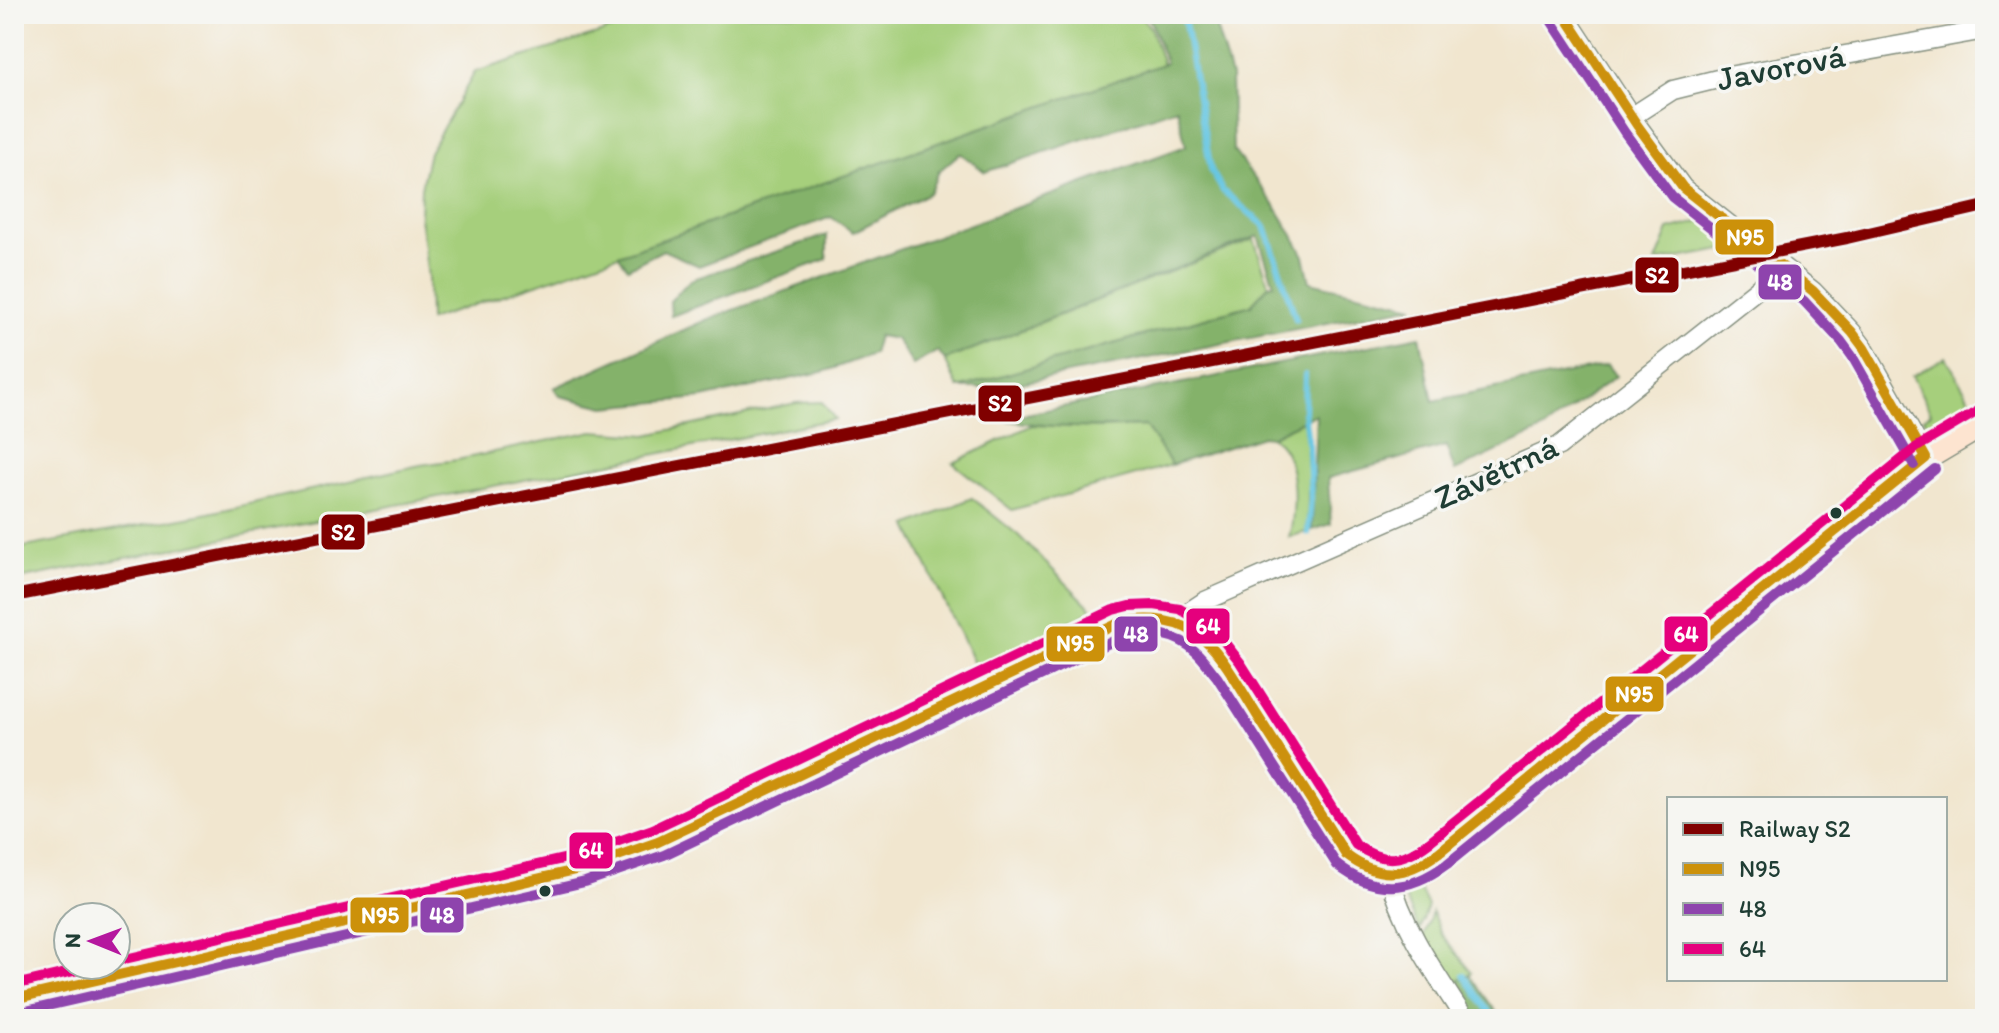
<svg xmlns="http://www.w3.org/2000/svg" width="1999" height="1033" font-family="Itim,sans-serif">
<style>
.green{fill:#a6cf7b;stroke:#628658;stroke-width:2}
.forest{fill:#84b26b;stroke:#527850;stroke-width:2}
.lines{fill:none;stroke-linecap:round;stroke-linejoin:round}
.stream{stroke:#65c6e3;stroke-width:6}
.street-casing{stroke:#889282;stroke-width:21}
.secondary-casing{stroke:#889282;stroke-width:27}
.street{stroke:#fff;stroke-width:18}
.secondary{stroke:#fde4d0;stroke-width:24}
.bus-1-casing{stroke:#f6f6f2;stroke-width:16}
.bus-2-casing{stroke:#f6f6f2;stroke-width:16}
.bus-3-casing{stroke:#f6f6f2;stroke-width:16}
.bus-1{stroke:#cc910a;stroke-width:10}
.bus-2{stroke:#8e44ad;stroke-width:10}
.bus-3{stroke:#e5007d;stroke-width:10}
.rail-1-casing{stroke:#f6f6f2;stroke-width:18}
.rail-1{stroke:#800000;stroke-width:12}
.bus-dot{fill:#1f3d34;stroke:#f6f6f2;stroke-width:3}
.labels{text-anchor:middle;dominant-baseline:central;stroke-width:7;stroke-linejoin:round;paint-order:stroke}
.street-label{font-size:34px;fill:#1f3d34;stroke:#f6f6f2}
.line-badge{stroke:#f6f6f2;stroke-width:3}
.badge-label{font-size:22px;text-anchor:middle;font-weight:bold;fill:#fff}
</style>
<rect width="100%" height="100%" fill="#f6f6f2"/>
<filter id="ink" filterUnits="userSpaceOnUse"><feTurbulence type="fractalNoise" baseFrequency=".0125" numOctaves="2"/><feDisplacementMap in="SourceGraphic" scale="16" xChannelSelector="R" yChannelSelector="G"/><feConvolveMatrix kernelMatrix="1 2 1 2 8 2 1 2 1" color-interpolation-filters="sRGB"/></filter>
<filter id="wash" filterUnits="userSpaceOnUse"><feTurbulence type="fractalNoise" baseFrequency=".006" numOctaves="4" result="noise"/><feDisplacementMap in="SourceGraphic" scale="32" xChannelSelector="R" yChannelSelector="G"/><feGaussianBlur stdDeviation="1.8" result="paint"/><feColorMatrix in="noise" values="0 0 0 0 0 0 0 0 0 0 0 0 0 0 0 0 0 1.4 0 .05"/><feComposite in="paint" operator="in"/></filter>
<g filter="url(#wash)">
<rect width="100%" height="100%" fill="#f1e6cf"/>
<path class="green" d="M661 14H1138L1150 27 1163 64 542 282 429 320 428 277 420 217 421 188 429 152 475 72Z
M1702 221 1730 240 1734 248 1656 262 1669 230Z
M1254 239 1269 285 1251 305 958 388 945 360Z
M1946 357 1975 409 1946 427 1934 428 1923 419 1931 413 1912 376Z
M822 402 835 419 14 580V549L209 513 420 465 457 460 593 431 647 435 796 403Z
M1303 420C1309 458 1310 494 1306 532L1289 537C1296 511 1299 450 1270 437Z
M1032 425 1101 428 1145 426 1172 465 1012 510 953 463Z
M972 498 1018 535 1093 610 977 670 908 526Z
M1417 884 1428 906 1419 931 1404 894 1408 886Z
M1432 912 1441 934 1472 972 1454 985 1477 1019H1473L1423 937Z"/>
<path class="forest" d="M1145 14H1212L1231 77 1233 150 1273 203 1293 235 1304 256 1310 282 1414 306 995 388H958L1251 305 1269 285 1274 284 1258 236 945 360 938 351 913 365 896 339 878 336 873 354 826 371 702 398 605 407 560 396 554 388 706 320 1186 146 1177 108 985 172 960 153 939 171 929 193 853 232 831 217 699 266 663 250 628 268 618 255 1166 63 1151 22Z
M827 235V259L671 316 670 301 690 280Z
M1420 336 1433 401 1607 365 1616 376 1543 430 1455 471 1446 446 1328 478 1331 524 1312 530 1316 414 1270 437 1262 436 1172 465 1145 426C1096 428 1049 429 1001 419Z
M1469 974 1501 1019H1477L1454 984Z"/>
<g class="lines">
<path class="stream" d="M1179 14 1185 23 1211 170 1223 191 1265 226 1296 319
M1305 375 1304 412 1309 450 1311 498 1308 533
M1464 975 1494 1019"/>
</g>
</g>
<g filter="url(#ink)">
<g class="lines">
<g class="street-casing">
<path id="street" d="M1564 14 1637 125 1683 188 1813 291 1852 332 1864 348 1926 458
M1631 117 1673 90 1734 75 1985 30
M1178 623 1190 611 1205 601 1559 446 1784 268
M1389 873C1402 927 1435 973 1465 1019"/>
</g>
<g class="secondary-casing">
<path id="secondary" d="M14 999 500 888 580 869 658 842 1119 623 1131 620 1155 619 1178 623 1205 640 1228 669 1346 855C1365 871 1391 878 1415 868 1423 865 1431 858 1438 853L1926 458 1985 423"/>
</g>
<use href="#street" class="street"/>
<use href="#secondary" class="secondary"/>
<g class="bus-1-casing">
<path id="bus-1" d="M1564 14 1637 125 1683 188 1813 291 1852 332 1864 348 1926 458
M14 999 580 869 658 842 1119 623C1149 616 1181 619 1205 640 1224 657 1243 693 1257 715 1287 762 1316 808 1346 855 1379 880 1406 877 1438 853L1926 458"/>
</g>
<g class="bus-2-casing">
<path id="bus-2" d="M1552 22 1625 133 1672 197 1804 301 1841 341 1852 356 1914 465
M17 1013 585 882 664 855 1124 636C1149 630 1177 633 1196 652 1204 659 1210 669 1217 677L1337 865C1375 895 1409 892 1447 864L1935 469"/>
</g>
<g class="bus-3-casing">
<path id="bus-3" d="M116 961 576 856 653 829 1113 610 1129 606 1154 605 1180 609 1215 630 1240 662 1356 845C1384 865 1404 861 1429 842L1917 447 1978 411
M14 985 100 965"/>
</g>
<use href="#bus-1" class="bus-1"/>
<use href="#bus-2" class="bus-2"/>
<use href="#bus-3" class="bus-3"/>
<g class="rail-1-casing">
<path id="rail-1" d="M14 596 1847 238 1985 206"/>
</g>
<use href="#rail-1" class="rail-1"/>
</g>
</g>
<g class="bus-dot">
<circle cx="1836" cy="513" r="7"/>
<circle cx="545" cy="891" r="7"/>
</g>
<g class="labels">
<g class="street-label">
<text transform="translate(1781 67) rotate(-11)">Javorová</text>
<text transform="translate(1496 472) rotate(-25)">Závětrná</text>
</g>
</g>
<g class="line-badge">
<rect x="1714" y="218" width="61" height="38" rx="8" fill="#cc910a"/>
<rect x="1634" y="256" width="46" height="38" rx="8" fill="#800000"/>
<rect x="1757" y="263" width="46" height="38" rx="8" fill="#8e44ad"/>
<rect x="977" y="384" width="46" height="39" rx="8" fill="#800000"/>
<rect x="320" y="513" width="46" height="38" rx="8" fill="#800000"/>
<rect x="1185" y="607" width="46" height="38" rx="8" fill="#e5007d"/>
<rect x="1663" y="615" width="46" height="38" rx="8" fill="#e5007d"/>
<rect x="1113" y="615" width="46" height="38" rx="8" fill="#8e44ad"/>
<rect x="1045" y="625" width="61" height="38" rx="8" fill="#cc910a"/>
<rect x="1604" y="675" width="61" height="38" rx="8" fill="#cc910a"/>
<rect x="568" y="831" width="46" height="39" rx="8" fill="#e5007d"/>
<rect x="419" y="896" width="46" height="38" rx="8" fill="#8e44ad"/>
<rect x="349" y="896" width="61" height="38" rx="8" fill="#cc910a"/>
</g>
<g class="badge-label">
<text x="1745" y="245">N95</text>
<text x="1657" y="283">S2</text>
<text x="1780" y="290">48</text>
<text x="1000" y="411">S2</text>
<text x="343" y="540">S2</text>
<text x="1208" y="634">64</text>
<text x="1686" y="642">64</text>
<text x="1136" y="642">48</text>
<text x="1075" y="651">N95</text>
<text x="1634" y="702">N95</text>
<text x="591" y="858">64</text>
<text x="442" y="923">48</text>
<text x="380" y="923">N95</text>
</g>
<rect width="1999" height="1033" fill="none" stroke="#f6f6f2" stroke-width="48"/>
<rect x="1667" y="797" width="280" height="184" fill="#f6f6f2" stroke="#a0aca6" stroke-width="2"/>
<rect x="1683" y="823" width="40" height="12" fill="#800000" stroke="#a0aca6" stroke-width="2"/>
<text x="1739" y="837" font-size="24" fill="#1f3d34">Railway S2</text>
<rect x="1683" y="863" width="40" height="12" fill="#cc910a" stroke="#a0aca6" stroke-width="2"/>
<text x="1739" y="877" font-size="24" fill="#1f3d34">N95</text>
<rect x="1683" y="903" width="40" height="12" fill="#8e44ad" stroke="#a0aca6" stroke-width="2"/>
<text x="1739" y="917" font-size="24" fill="#1f3d34">48</text>
<rect x="1683" y="943" width="40" height="12" fill="#e5007d" stroke="#a0aca6" stroke-width="2"/>
<text x="1739" y="957" font-size="24" fill="#1f3d34">64</text>
<g transform="translate(92 941) rotate(271)"><circle r="38" fill="#f6f6f2" stroke="#a0aca6" stroke-width="2"/>
<path d="M0-6L14 30L0 20L-14 30Z" fill="#b5179e"/>
<text y="-12" font-size="22" font-weight="bold" text-anchor="middle" fill="#1f3d34">N</text>
</g>
</svg>
